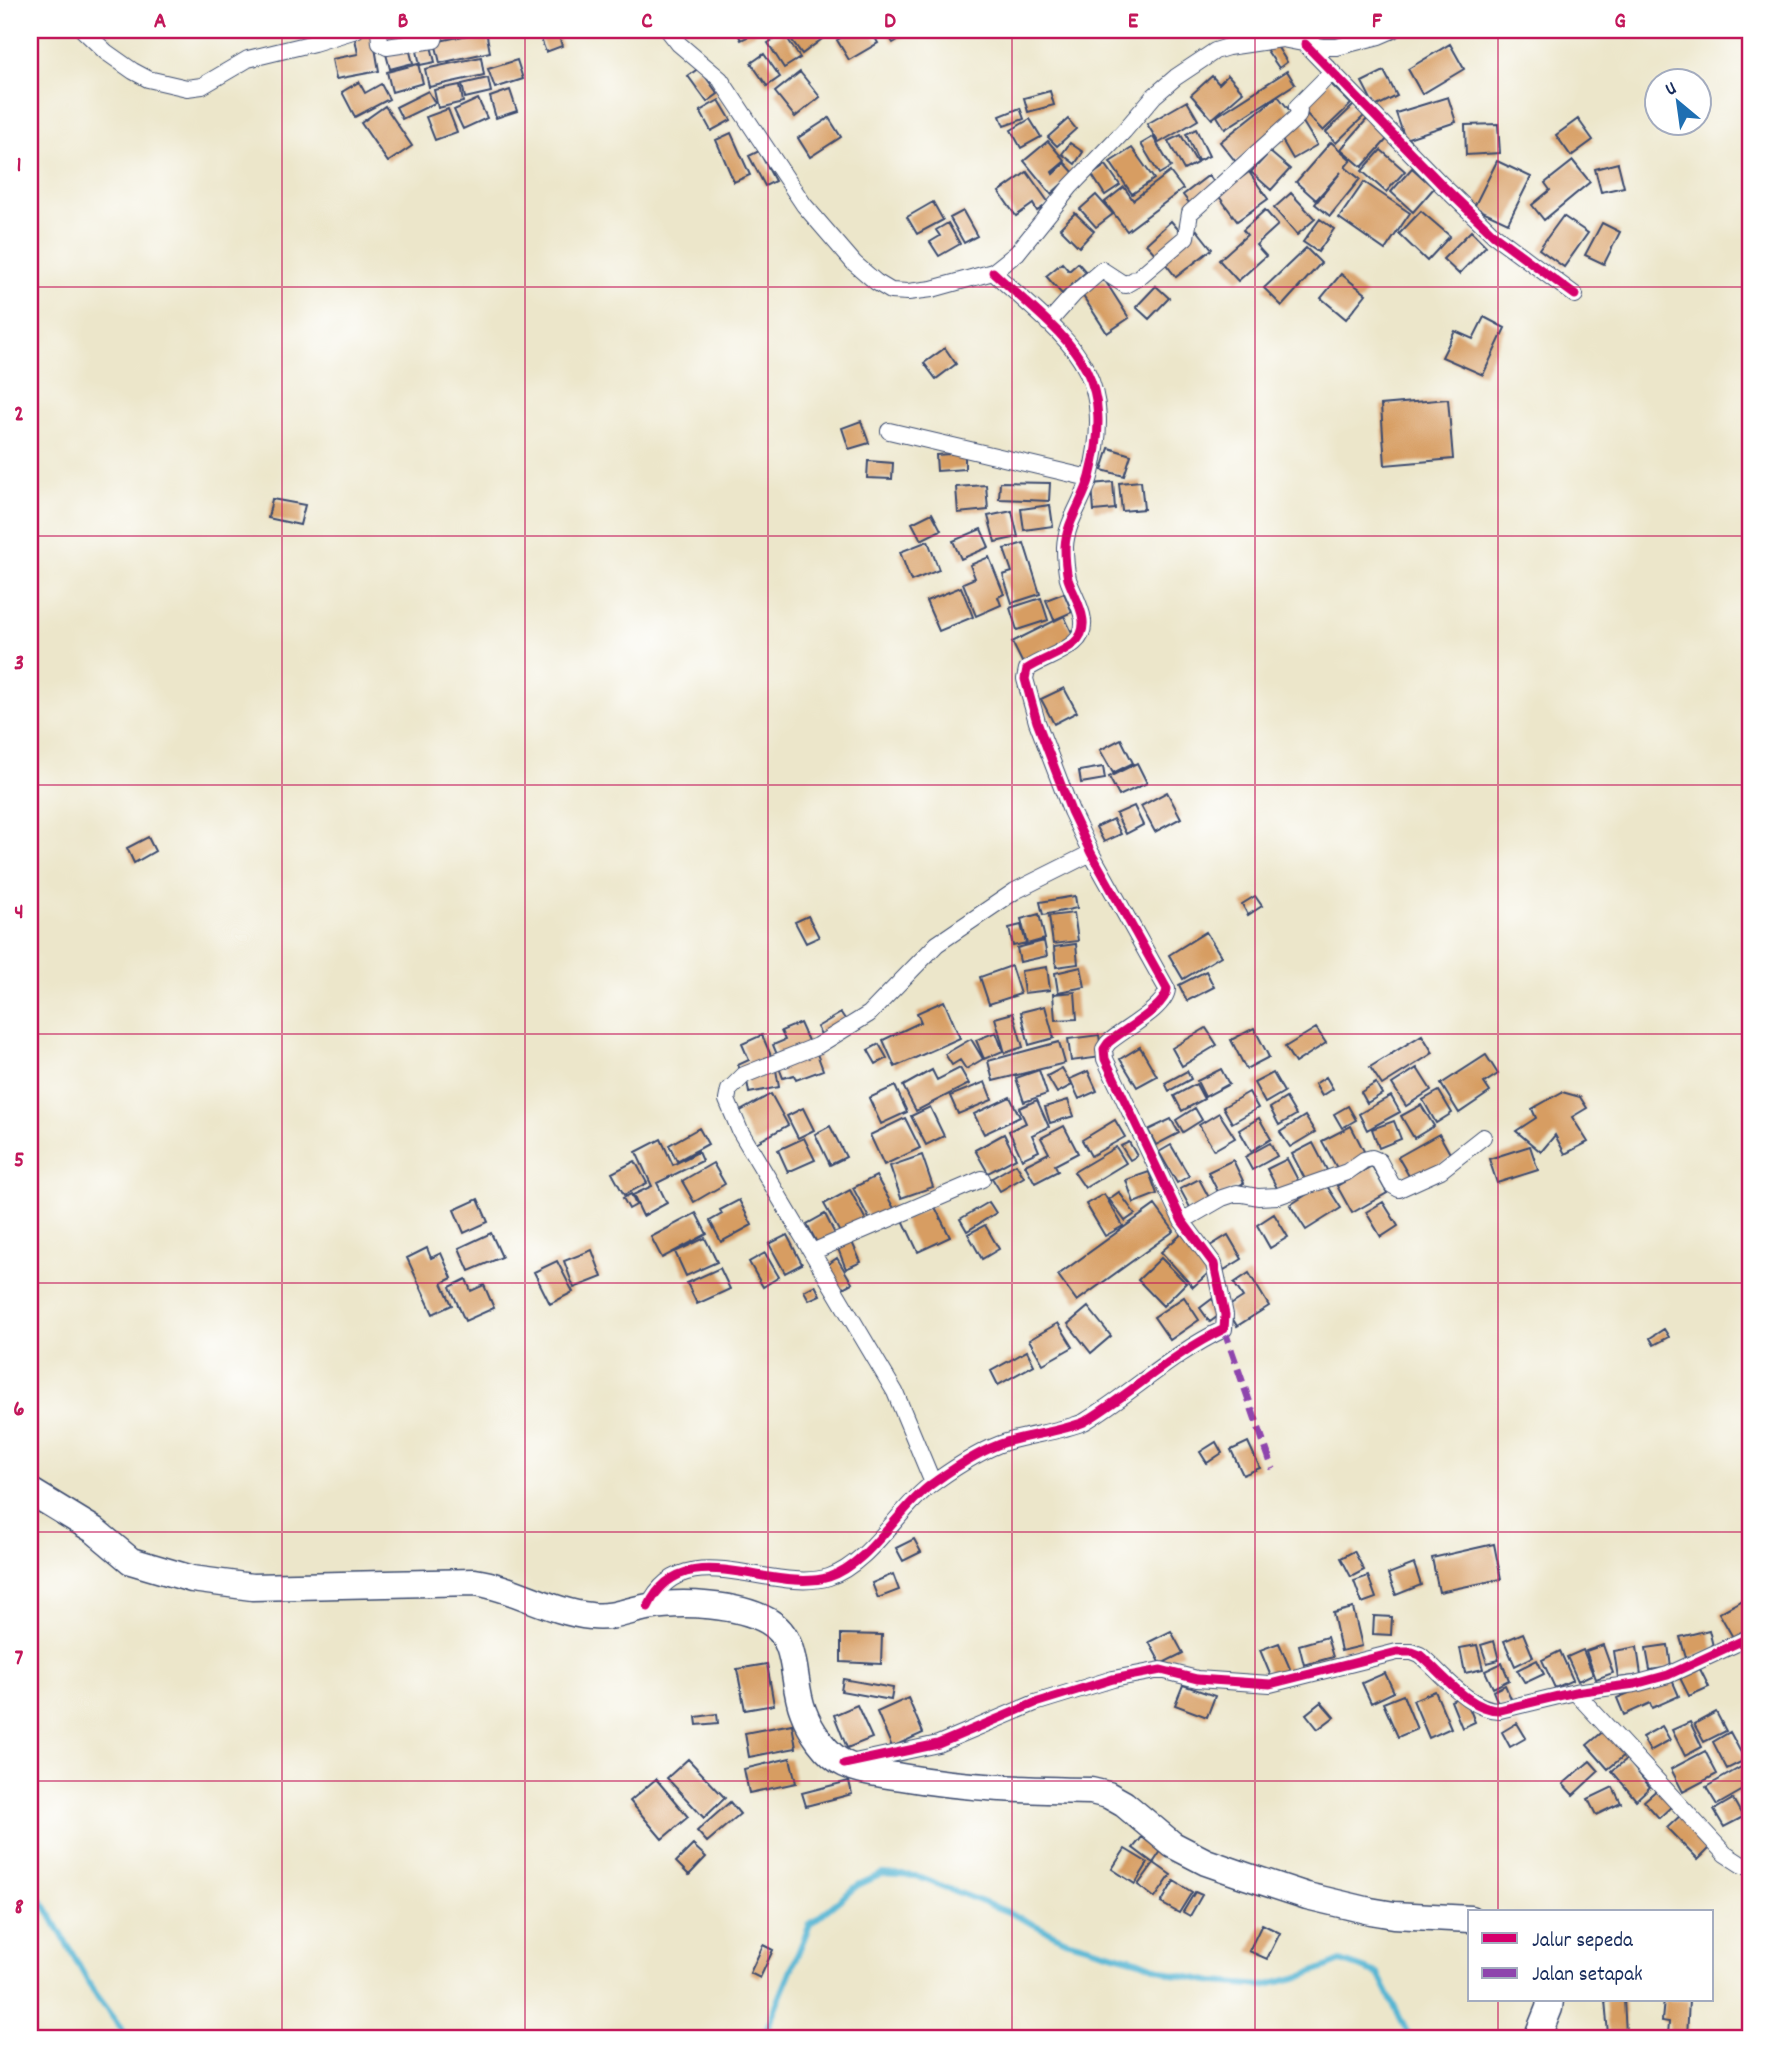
<svg xmlns="http://www.w3.org/2000/svg" width="1780" height="2068" font-family="Dekko,sans-serif">
<style>
.lines{fill:none;stroke-linecap:round;stroke-linejoin:round}
.stream{stroke:#55b5d3;stroke-width:6}
.building{fill:#d79d62}
.street-casing{stroke:#3a4a6e;stroke-width:18}
.primary-casing{stroke:#3a4a6e;stroke-width:29}
.street{stroke:#fff;stroke-width:16}
.primary{stroke:#fff;stroke-width:26}
.quiet{stroke:#8e44ad;stroke-width:7;stroke-dasharray:14 7;stroke-linecap:butt}
.cycleway-casing{stroke:#fff;stroke-width:13}
.cycleway{stroke:#d6006c;stroke-width:9}
.grid{fill:none;stroke:#c2185b;stroke-width:2;stroke-opacity:0.55}
.neatline{fill:none;stroke:#c2185b;stroke-width:2.5}
.grid-label{font-size:23px;text-anchor:middle;font-weight:bold;fill:#c2185b}
</style>
<rect width="100%" height="100%" fill="#fff"/>
<filter id="ink" filterUnits="userSpaceOnUse"><feTurbulence type="fractalNoise" baseFrequency=".0143" numOctaves="2"/><feDisplacementMap in="SourceGraphic" scale="14" xChannelSelector="R" yChannelSelector="G"/><feConvolveMatrix kernelMatrix="1 2 1 2 8 2 1 2 1" color-interpolation-filters="sRGB"/></filter>
<filter id="wash" filterUnits="userSpaceOnUse"><feTurbulence type="fractalNoise" baseFrequency=".00686" numOctaves="4" result="noise"/><feDisplacementMap in="SourceGraphic" scale="28" xChannelSelector="R" yChannelSelector="G"/><feGaussianBlur stdDeviation="1.57" result="paint"/><feColorMatrix in="noise" values="0 0 0 0 0 0 0 0 0 0 0 0 0 0 0 0 0 1.4 0 .05"/><feComposite in="paint" operator="in"/></filter>
<g filter="url(#wash)">
<rect width="100%" height="100%" fill="#ece6ca"/>
<g class="lines">
<path class="stream" d="M30 1886 47 1908 93 1991 128 2038
M763 2038 810 1924 858 1885 882 1874 916 1876 1008 1912 1066 1940 1140 1961 1172 1974 1215 1982 1263 1986 1303 1976 1341 1961 1378 1974 1410 2038"/>
</g>
<g id="blocks">
<path class="building" d="M372 30 379 71 336 79 332 59 358 54 354 33Z
M382 30H397L399 42 385 45Z
M400 30H414V41H400Z
M441 30H465L466 32 442 35Z
M552 30H557L562 46 546 52 539 34Z
M736 30H762L741 40Z
M789 30H815L822 39 802 54 786 32Z
M855 30H871L878 43 849 60 837 40Z
M885 30H915L893 43Z
M486 31 490 52 440 63 435 42Z
M784 33 800 58 784 68 768 43Z
M430 42 435 62 420 65 416 46Z
M1275 43 1287 62 1279 68 1266 49Z
M1450 44 1464 69 1422 94 1408 69Z
M409 48 413 63 390 69 386 54Z
M764 54 780 77 767 86 751 63Z
M481 57 484 75 429 87 425 69Z
M517 60 523 79 495 88 488 69Z
M418 64 423 83 392 92 387 72Z
M699 68 718 94 707 102 688 76Z
M1287 71 1295 84 1225 129 1217 116Z
M1384 71 1397 96 1375 107 1362 82Z
M800 72 820 97 795 117 775 92Z
M1228 75 1243 92 1212 119 1191 95 1212 76 1219 84Z
M488 78 491 92 465 98 462 84Z
M1328 81 1351 104 1323 131 1300 107Z
M359 82 365 93 381 84 389 99 355 117 342 92Z
M460 85 463 102 438 108 434 90Z
M510 90 517 111 496 118 490 97Z
M428 91 435 103 402 119 396 107Z
M1050 91 1054 105 1028 112 1024 98Z
M1278 96 1294 116 1236 162 1220 142Z
M1448 97 1456 122 1405 139 1396 113Z
M478 99 487 118 463 129 454 110Z
M719 100 731 120 711 131 700 111Z
M1187 101 1198 120 1159 143 1147 124Z
M1354 105 1364 116 1336 143 1326 132Z
M385 106 412 146 388 162 361 123Z
M1020 108 1024 119 1004 126 1000 116Z
M448 109 457 132 435 140 426 117Z
M829 118 841 137 810 157 798 138Z
M1368 118 1389 137 1362 167 1341 149Z
M1030 119 1041 137 1021 148 1011 130Z
M1068 119 1076 129 1057 146 1048 137Z
M1301 119 1317 145 1293 159 1278 133Z
M1578 119 1593 140 1571 156 1556 135Z
M1498 124 1500 153 1466 155 1465 125Z
M1196 129 1209 156 1198 161 1186 134Z
M731 133 750 175 734 182 716 140Z
M1181 135 1197 163 1184 170 1168 141Z
M1153 137 1171 167 1159 174 1141 144Z
M1048 141 1065 161 1052 172 1053 174 1065 163 1074 173 1051 194 1024 161Z
M1331 142 1351 160 1345 167 1360 179 1330 216 1315 204 1341 172 1316 200 1296 182Z
M1070 143 1083 152 1075 164 1062 154Z
M1132 148 1154 179 1132 194 1110 162Z
M1381 150 1405 171 1386 192 1362 171Z
M759 151 775 181 765 186 749 156Z
M1270 152 1290 169 1271 190 1251 172Z
M1497 161 1531 177 1508 223 1474 207Z
M1573 161 1590 182 1544 220 1532 205 1550 190 1545 183Z
M1618 163 1624 187 1601 192 1595 169Z
M1106 165 1120 185 1105 195 1092 175Z
M1412 168 1434 188 1413 212 1391 192Z
M1027 172 1049 203 1037 211 1033 204 1016 216 999 192Z
M1170 172 1183 189 1127 231 1105 202 1124 187 1133 200Z
M1249 172 1268 199 1237 221 1218 195Z
M1209 175 1215 184 1190 204 1183 195Z
M1364 182 1410 213 1385 250 1339 218Z
M1291 193 1315 219 1297 235 1274 208Z
M1096 195 1113 214 1096 227 1080 209Z
M933 202 943 220 917 234 907 217Z
M1265 210 1278 225 1256 245 1266 256 1238 281 1219 260 1247 235 1243 230Z
M963 211 977 236 964 243 950 218Z
M1421 211 1450 236 1427 261 1399 234Z
M1075 213 1094 231 1079 247 1060 228Z
M1563 216 1588 233 1564 267 1539 249Z
M1320 219 1334 229 1318 252 1303 242Z
M1171 221 1183 235 1159 258 1146 244Z
M948 223 960 244 939 256 930 242 940 236 936 230Z
M1602 223 1620 232 1604 264 1585 255Z
M1197 230 1212 249 1176 277 1161 258Z
M1471 231 1486 246 1459 274 1443 259Z
M1306 248 1321 263 1282 306 1264 288Z
M1062 263 1069 271 1078 263 1086 272 1062 294 1046 276Z
M1341 274 1366 294 1346 319 1321 298Z
M1104 279 1129 318 1107 333 1081 293Z
M1156 286 1169 298 1149 319 1136 307Z
M1484 317 1505 328 1483 375 1442 357 1455 331 1473 339Z
M945 348 956 364 936 379 924 363Z
M1448 399 1453 459 1385 465 1381 405Z
M861 421 869 443 849 449 842 428Z
M1109 448 1131 455 1124 476 1102 470Z
M965 453V469L937 471 936 455Z
M868 461 893 463 892 479 867 478Z
M1141 481 1144 509 1122 511 1119 483Z
M1000 482 1050 483 1049 501 999 499Z
M1113 482 1115 509 1094 511 1092 484Z
M986 485 988 510 958 513 956 487Z
M272 499 305 505 300 525 268 518Z
M1050 505 1053 526 1024 530 1021 509Z
M1012 511 1018 537 995 542 988 516Z
M932 513 941 530 921 540 912 523Z
M981 529 989 547 961 559 953 541Z
M928 541 939 570 911 581 900 552Z
M1024 543 1040 594 1012 603 1003 575 1012 572 1004 549Z
M989 557 1004 594 998 597 1001 605 976 616 963 583 975 578 970 565Z
M961 587 973 617 939 631 926 601Z
M1064 593 1072 612 1054 620 1046 600Z
M1041 598 1048 620 1017 630 1010 608Z
M1064 616 1076 641 1024 666 1012 642Z
M1064 688 1077 712 1054 724 1041 699Z
M1121 739 1133 763 1113 773 1100 750Z
M1137 763 1147 783 1119 796 1109 777Z
M1103 767 1105 779 1081 783 1079 771Z
M1167 792 1181 818 1155 832 1141 806Z
M1134 806 1143 825 1126 834 1116 814Z
M1113 819 1121 834 1104 842 1096 827Z
M148 837 155 851 134 863 127 848Z
M1075 896 1077 908 1043 915 1040 902Z
M1255 896 1262 906 1248 915 1242 904Z
M1074 913 1078 941 1053 944 1049 916Z
M1039 914 1045 939 1027 944 1021 919Z
M808 916 819 937 806 943 795 922Z
M1021 925 1026 943 1013 946 1009 928Z
M1206 932 1221 956 1183 979 1169 955Z
M1044 941 1047 956 1020 962 1017 948Z
M1076 944 1078 964 1056 967 1054 947Z
M1011 966 1020 994 989 1004 980 977Z
M1047 967 1050 990 1024 993 1021 971Z
M1081 967 1085 987 1058 992 1055 973Z
M1206 971 1214 987 1187 1001 1179 985Z
M1075 992 1077 1019 1055 1020 1053 994Z
M944 1001 960 1038 895 1067 883 1040 921 1022 917 1013Z
M1045 1006 1054 1038 1029 1045 1021 1012Z
M841 1013 847 1022 822 1036 817 1027Z
M1013 1013 1023 1047 1005 1053 995 1018Z
M800 1023 809 1043 778 1057 773 1045 785 1040 781 1031Z
M1206 1028 1217 1045 1182 1066 1172 1048Z
M1254 1028 1269 1057 1246 1069 1231 1040Z
M1316 1028 1326 1043 1295 1063 1285 1047Z
M996 1032 1003 1051 984 1059 976 1040Z
M762 1035 772 1058 741 1072 738 1065 749 1060 742 1044Z
M1099 1035 1102 1057 1071 1061 1068 1039Z
M1422 1035 1433 1053 1382 1085 1370 1067Z
M971 1039 983 1059 966 1069 960 1060 952 1065 945 1054Z
M1059 1042 1065 1063 993 1081 988 1061Z
M879 1044 887 1058 876 1064 868 1050Z
M1140 1047 1157 1076 1137 1087 1120 1059Z
M816 1051 823 1070 796 1080 794 1075 783 1078 778 1065Z
M1486 1055 1498 1074 1484 1083 1490 1092 1459 1113 1441 1084Z
M960 1068 969 1084 916 1111 903 1086 932 1070 937 1080Z
M1062 1068 1072 1085 1057 1093 1047 1076Z
M1417 1068 1431 1090 1406 1106 1392 1084Z
M1221 1069 1229 1084 1205 1097 1197 1081Z
M776 1070 779 1087 749 1093 746 1075Z
M1039 1070 1047 1094 1024 1102 1016 1078Z
M1088 1071 1097 1091 1079 1099 1070 1079Z
M1187 1071 1191 1079 1169 1091 1165 1083Z
M1273 1073 1284 1092 1265 1103 1254 1083Z
M1326 1077 1333 1089 1322 1096 1315 1084Z
M985 1082 992 1100 958 1114 950 1096Z
M1376 1083 1382 1094 1367 1103 1361 1092Z
M1196 1084 1204 1099 1182 1111 1174 1096Z
M895 1086 907 1112 881 1124 869 1098Z
M1439 1091 1452 1113 1436 1123 1423 1100Z
M1249 1092 1258 1108 1232 1123 1223 1107Z
M1562 1092 1580 1097 1587 1108 1572 1117 1588 1142 1565 1154 1555 1135 1541 1152 1516 1131 1536 1118 1532 1109Z
M771 1094 788 1125 754 1144 737 1113Z
M1391 1096 1400 1112 1367 1130 1359 1114Z
M1010 1097 1020 1117 984 1134 974 1114Z
M1286 1098 1296 1115 1279 1125 1270 1108Z
M1037 1100 1049 1127 1032 1135 1039 1151 1022 1159 1009 1131 1026 1123 1019 1108Z
M1068 1100 1074 1116 1050 1123 1045 1107Z
M1421 1105 1434 1126 1414 1138 1401 1116Z
M1348 1106 1356 1120 1342 1128 1334 1114Z
M930 1107 944 1136 926 1145 911 1116Z
M803 1108 814 1130 798 1138 787 1116Z
M1195 1108 1202 1120 1183 1132 1176 1120Z
M1219 1113 1235 1138 1214 1150 1199 1125Z
M1305 1116 1315 1132 1290 1147 1280 1132Z
M905 1118 920 1148 884 1165 870 1135Z
M1259 1118 1271 1139 1251 1151 1239 1130Z
M1171 1119 1179 1133 1156 1145 1148 1130Z
M1115 1120 1125 1137 1091 1156 1082 1140Z
M1394 1121 1401 1139 1379 1148 1372 1129Z
M830 1126 846 1157 830 1165 815 1134Z
M1064 1126 1078 1153 1055 1165 1058 1171 1035 1183 1025 1165 1049 1153 1041 1138Z
M1351 1126 1366 1155 1338 1170 1322 1141Z
M699 1128 708 1144 677 1161 669 1145Z
M1004 1134 1016 1158 988 1173 975 1150Z
M1439 1134 1452 1157 1412 1181 1398 1157Z
M804 1138 815 1160 788 1172 778 1150Z
M661 1139 673 1165 698 1152 702 1161 657 1183 667 1203 643 1216 633 1195 652 1186 636 1152Z
M1129 1142 1137 1156 1130 1160 1121 1146Z
M1270 1143 1277 1156 1252 1170 1245 1157Z
M1313 1143 1328 1172 1307 1183 1292 1154Z
M1171 1145 1189 1176 1177 1183 1159 1152Z
M1530 1146 1538 1170 1497 1183 1489 1159Z
M1116 1147 1126 1163 1085 1188 1074 1172Z
M922 1155 933 1187 901 1198 890 1166Z
M1287 1159 1299 1182 1279 1192 1267 1169Z
M1233 1160 1244 1183 1220 1196 1208 1172Z
M635 1161 647 1183 624 1195 612 1173Z
M713 1163 725 1184 694 1202 682 1181Z
M1016 1164 1024 1177 1000 1191 992 1178Z
M1372 1166 1387 1193 1352 1213 1337 1186Z
M1149 1172 1157 1194 1134 1203 1126 1180Z
M876 1176 896 1212 872 1224 853 1188Z
M1199 1179 1212 1203 1193 1213 1180 1189Z
M1325 1183 1341 1208 1306 1230 1290 1205Z
M850 1190 868 1224 843 1238 824 1204Z
M1119 1192 1135 1214 1125 1221 1109 1199Z
M631 1194 636 1205 629 1209 623 1198Z
M1104 1194 1123 1226 1105 1236 1086 1204Z
M478 1199 488 1222 464 1233 454 1210Z
M739 1200 752 1225 721 1242 710 1221 722 1214 720 1210Z
M989 1202 996 1213 967 1231 960 1219Z
M1383 1202 1398 1226 1381 1237 1366 1212Z
M934 1205 950 1237 918 1252 903 1220Z
M1155 1205 1174 1231 1077 1301 1058 1275Z
M696 1213 707 1234 662 1258 651 1237Z
M825 1214 835 1234 817 1243 807 1224Z
M1274 1214 1288 1237 1270 1248 1257 1225Z
M985 1225 999 1249 982 1259 968 1234Z
M1184 1232 1215 1267 1193 1287 1161 1252Z
M491 1233 502 1257 469 1271 459 1248Z
M787 1235 802 1264 785 1273 769 1244Z
M1228 1235 1242 1259 1224 1270 1210 1246Z
M705 1238 717 1262 686 1276 675 1252Z
M851 1240 861 1262 846 1269 837 1246Z
M427 1248 431 1258 441 1253 452 1278 442 1283 452 1305 433 1314 407 1258Z
M592 1250 602 1277 574 1288 564 1261Z
M765 1253 779 1277 763 1287 749 1262Z
M837 1258 852 1283 841 1289 827 1265Z
M1161 1258 1186 1283 1163 1306 1138 1280Z
M557 1261 573 1292 550 1304 534 1272Z
M720 1268 730 1289 697 1304 687 1283Z
M1249 1273 1269 1306 1237 1326 1226 1308 1243 1297 1234 1283Z
M466 1279 471 1291 484 1285 494 1308 465 1321 450 1287Z
M815 1285 820 1295 809 1300 804 1291Z
M1184 1297 1199 1320 1170 1340 1154 1317Z
M1212 1299 1222 1313 1210 1322 1200 1308Z
M1088 1307 1111 1336 1091 1353 1068 1324Z
M1058 1323 1073 1347 1043 1364 1029 1340Z
M1664 1329 1669 1337 1654 1345 1650 1338Z
M1027 1351 1034 1365 998 1385 991 1371Z
M1216 1442 1222 1453 1207 1463 1200 1452Z
M1248 1442 1260 1468 1243 1475 1231 1450Z
M914 1539 921 1552 903 1561 896 1548Z
M1494 1544 1501 1579 1439 1592 1432 1558Z
M1354 1551 1364 1570 1351 1577 1341 1558Z
M1414 1564 1421 1585 1396 1595 1388 1574Z
M893 1574 899 1590 878 1598 872 1583Z
M1368 1576 1376 1598 1362 1603 1354 1581Z
M1750 1596V1633L1735 1641 1719 1613Z
M1353 1608 1362 1646 1341 1651 1333 1613Z
M1374 1616 1392 1617 1391 1635 1373 1634Z
M1709 1630 1714 1650 1686 1658 1680 1637Z
M1171 1631 1183 1653 1161 1664 1149 1642Z
M1523 1633 1533 1657 1515 1666 1504 1641Z
M841 1634 882 1635 881 1664 841 1662Z
M1327 1637 1333 1657 1304 1665 1299 1645Z
M1494 1641 1499 1660 1487 1663 1481 1645Z
M1279 1643 1291 1671 1272 1679 1260 1650Z
M1477 1645 1483 1669 1465 1673 1460 1648Z
M1603 1645 1613 1673 1596 1679 1586 1651Z
M1668 1645 1671 1667 1650 1670 1646 1648Z
M1637 1647 1641 1675 1618 1678 1614 1651Z
M1583 1650 1593 1674 1578 1681 1567 1657Z
M1560 1651 1573 1680 1555 1688 1542 1660Z
M1537 1660 1544 1674 1525 1683 1517 1670Z
M1502 1663 1509 1680 1493 1688 1485 1671Z
M767 1664 774 1705 745 1710 737 1669Z
M1700 1669 1709 1687 1689 1696 1680 1678Z
M1385 1673 1394 1692 1371 1703 1362 1683Z
M843 1679 893 1688 891 1700 841 1691Z
M1672 1680 1679 1696 1652 1708 1650 1703 1624 1715 1617 1698 1655 1682Z
M1183 1685 1215 1696 1207 1717 1175 1705Z
M1505 1685 1513 1703 1500 1708 1493 1691Z
M1435 1691 1451 1728 1429 1738 1413 1700Z
M1403 1695 1417 1729 1398 1737 1383 1703Z
M1464 1695 1475 1722 1462 1728 1451 1701Z
M908 1698 923 1733 892 1747 877 1712Z
M1321 1702 1334 1717 1318 1729 1306 1714Z
M857 1705 872 1738 847 1748 834 1715Z
M1716 1712 1726 1731 1704 1742 1694 1724Z
M717 1714 718 1723 697 1725 696 1717Z
M1690 1722 1702 1747 1685 1756 1672 1730Z
M1517 1723 1526 1738 1510 1747 1502 1732Z
M792 1724 796 1748 749 1757 745 1733Z
M1662 1726 1670 1740 1650 1751 1642 1737Z
M1605 1730 1626 1754 1608 1769 1587 1745Z
M1730 1732 1745 1760 1727 1769 1713 1742Z
M1705 1751 1717 1774 1683 1792 1671 1769Z
M790 1758 796 1783 749 1793 744 1769Z
M688 1759 725 1798 704 1818 667 1778Z
M1627 1759 1650 1787 1636 1800 1612 1771Z
M1590 1761 1599 1771 1573 1795 1563 1784Z
M1750 1762V1786L1717 1805 1706 1787Z
M656 1779 688 1817 662 1839 630 1801Z
M849 1781 852 1794 806 1806 802 1793Z
M1613 1787 1621 1803 1596 1815 1588 1799Z
M1658 1789 1673 1805 1659 1818 1644 1801Z
M1733 1799 1743 1817 1724 1827 1714 1810Z
M730 1802 740 1814 707 1842 697 1831Z
M1682 1814 1712 1846 1698 1860 1667 1828Z
M1142 1837 1161 1851 1153 1863 1133 1848Z
M693 1845 706 1857 689 1875 676 1862Z
M1125 1849 1148 1863 1135 1884 1112 1869Z
M1154 1863 1171 1875 1155 1898 1138 1885Z
M1174 1881 1192 1892 1179 1913 1161 1903Z
M1195 1892 1202 1895 1190 1916 1183 1912Z
M1262 1924 1280 1933 1267 1959 1249 1951Z
M763 1945 773 1950 760 1978 750 1973Z
M1605 2000H1624L1626 2033 1608 2034Z
M1664 2000H1689L1687 2037 1668 2035 1669 2022 1662 2021Z"/>
</g>
</g>
<g filter="url(#ink)">
<use href="#blocks" fill-opacity="0" stroke="#3a4a6e" stroke-width="2"/>
<g class="lines">
<g class="street-casing">
<path id="street" d="M83 30 106 52 133 71 148 79 187 88 202 86 248 59 314 43 356 30
M379 30 380 43 387 47 434 40 437 30
M668 30 679 44 720 79 804 205 854 263 876 282 891 291 908 292 932 289 993 272 1017 253 1070 187 1124 131 1154 96 1176 77 1215 51 1228 47 1282 39 1323 47H1337L1379 36 1393 30
M1305 44 1442 185 1494 235 1575 295
M1048 323 1074 294 1102 270 1125 285 1139 277 1186 237 1190 213 1298 116 1299 111 1297 107 1332 72
M889 431 1089 478
M1182 1221 1222 1198 1237 1193 1258 1197 1278 1196 1347 1172 1364 1160 1372 1158 1379 1161 1392 1185 1399 1189 1441 1170 1483 1137
M812 1252 982 1179
M933 1483 895 1392 740 1131 727 1100 729 1090 744 1075 817 1046 869 1014 937 944 1015 891 1091 853
M648 1607C682 1532 772 1595 829 1577 871 1563 900 1505 936 1481 957 1466 981 1450 1006 1442 1032 1434 1059 1432 1084 1422 1132 1393 1173 1353 1224 1329L1225 1315 1214 1264 1182 1221 1105 1059 1104 1049 1108 1043C1122 1030 1166 1008 1167 989L1091 853 1071 811 1037 722 1025 679 1027 669C1042 659 1061 654 1074 643 1095 625 1074 598 1068 579 1066 569 1065 557 1065 547 1066 522 1084 500 1090 477 1119 366 1065 339 993 272
M1575 1692 1725 1854 1742 1865H1750
M850 1763 938 1744 1035 1703 1113 1679 1161 1670 1197 1679 1270 1684 1397 1652H1412L1420 1655C1443 1674 1470 1711 1500 1710L1575 1692 1635 1684 1668 1675 1750 1637"/>
</g>
<g class="primary-casing">
<path id="primary" d="M30 1491 94 1530 131 1561 192 1579 252 1587 475 1582C515 1588 550 1612 591 1616 612 1619 629 1610 648 1607 682 1601 738 1604 768 1621 800 1639 791 1681 803 1711 810 1730 826 1755 845 1764 862 1772 883 1774 902 1777 964 1788 1028 1790 1091 1791L1108 1795 1124 1804 1173 1845 1206 1862 1246 1876 1307 1896 1370 1911 1394 1915 1470 1919
M1537 2038 1549 2008 1550 2000"/>
</g>
<use href="#street" class="street"/>
<use href="#primary" class="primary"/>
<path class="quiet" d="M1224 1329 1273 1469"/>
<g class="cycleway-casing">
<path id="cycleway" d="M1305 44 1442 185 1494 235 1575 295
M648 1607C682 1532 772 1595 829 1577 871 1563 900 1505 936 1481 957 1466 981 1450 1006 1442 1032 1434 1059 1432 1084 1422 1132 1393 1173 1353 1224 1329L1225 1315 1214 1264 1182 1221 1105 1059 1104 1049 1108 1043C1122 1030 1166 1008 1167 989L1091 853 1071 811 1037 722 1025 679 1027 669C1042 659 1061 654 1074 643 1095 625 1074 598 1068 579 1066 569 1065 557 1065 547 1066 522 1084 500 1090 477 1119 366 1065 339 993 272
M844 1764 938 1744 1035 1703 1113 1679 1161 1670 1197 1679 1270 1684 1397 1652H1412L1420 1655C1443 1674 1470 1711 1500 1710L1575 1692 1635 1684 1668 1675 1750 1637"/>
</g>
<use href="#cycleway" class="cycleway"/>
</g>
</g>
<path class="grid" d="M282 30V2038M525 30V2038M768 30V2038M1012 30V2038M1255 30V2038M1498 30V1912M30 287H1750M30 536H1750M30 785H1750M30 1034H1750M30 1283H1750M30 1532H1750M30 1781H1750M1498 2000V2038"/>
<rect width="1780" height="2068" fill="none" stroke="#fff" stroke-width="77"/>
<rect x="1468" y="1910" width="245" height="91" fill="#ffffff" stroke="#a4acbf" stroke-width="2"/>
<rect x="1482" y="1933" width="35" height="10" fill="#d6006c" stroke="#a4acbf" stroke-width="2"/>
<text x="1532" y="1946" font-size="21" fill="#1b2f5e">Jalur sepeda</text>
<rect x="1482" y="1968" width="35" height="10" fill="#8e44ad" stroke="#a4acbf" stroke-width="2"/>
<text x="1532" y="1980" font-size="21" fill="#1b2f5e">Jalan setapak</text>
<g transform="translate(1678 102) rotate(331)"><circle r="33" fill="#ffffff" stroke="#a4acbf" stroke-width="2"/>
<path d="M0-5L12 26L0 18L-12 26Z" fill="#1f6fb2"/>
<text y="-10" font-size="19" font-weight="bold" text-anchor="middle" fill="#1b2f5e">U</text>
</g>
<rect x="38" y="38" width="1704" height="1992" class="neatline"/>
<g class="grid-label">
<text x="160" y="27">A</text>
<text x="403" y="27">B</text>
<text x="647" y="27">C</text>
<text x="890" y="27">D</text>
<text x="1133" y="27">E</text>
<text x="1377" y="27">F</text>
<text x="1620" y="27">G</text>
<text x="19" y="171">1</text>
<text x="19" y="420">2</text>
<text x="19" y="669">3</text>
<text x="19" y="918">4</text>
<text x="19" y="1166">5</text>
<text x="19" y="1415">6</text>
<text x="19" y="1664">7</text>
<text x="19" y="1913">8</text>
</g>
</svg>
